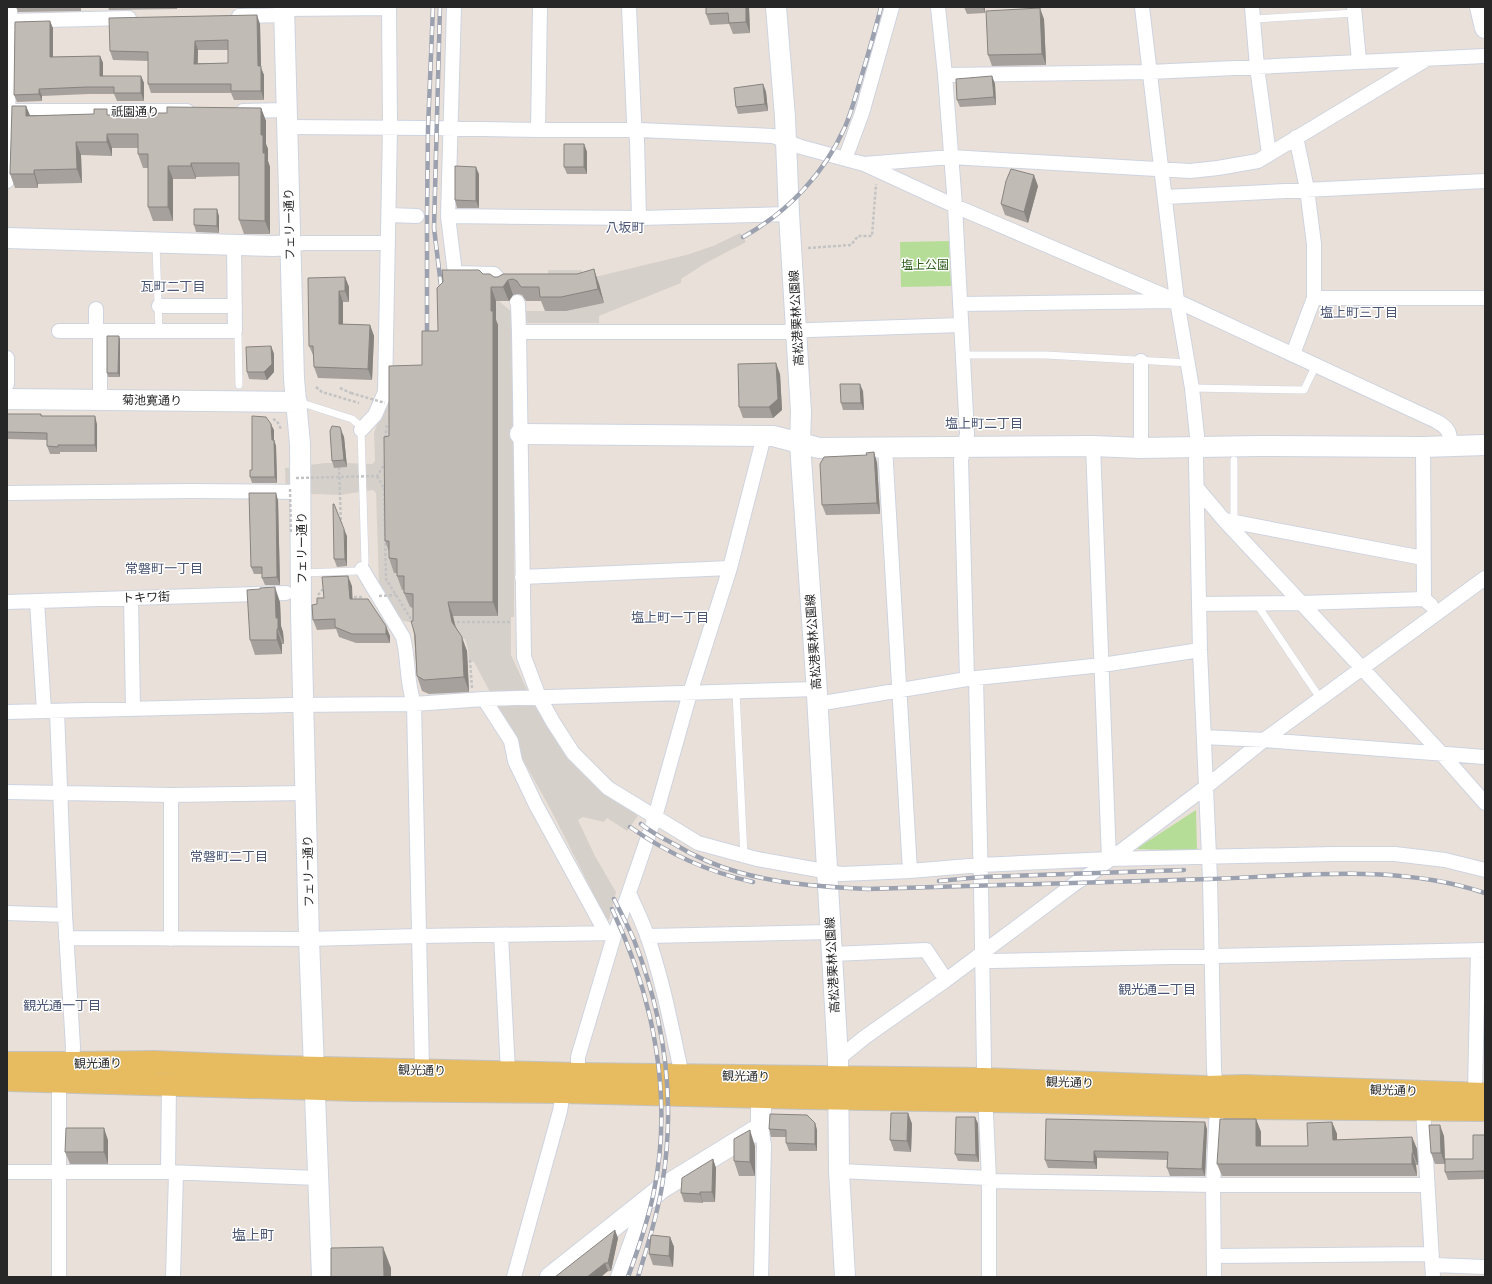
<svg xmlns="http://www.w3.org/2000/svg" width="1492" height="1284" font-family="'PT Sans Narrow','Noto Sans JP',sans-serif">
<style>
.green{fill:#b5dd98}
.plaza{fill:#d6d0cb}
.lines{fill:none;stroke-linecap:round;stroke-linejoin:round}
.lane-casing{stroke:#ced3df;stroke-width:8}
.street-casing{stroke:#ced3df;stroke-width:16}
.secondary-casing{stroke:#ced3df;stroke-width:22}
.primary-casing{stroke:#c3c3c3;stroke-width:24}
.path{stroke:#c3c3c3;stroke-width:2.5;stroke-dasharray:3 2;stroke-linecap:butt}
.lane{stroke:#fff;stroke-width:7}
.street{stroke:#fff;stroke-width:14}
.secondary{stroke:#fff;stroke-width:20}
.primary{stroke:#e7bc60;stroke-width:22}
.rail-casing{stroke:#9ca1b0;stroke-width:4.5}
.rail{stroke:#fff;stroke-width:3;stroke-dasharray:9;stroke-linecap:butt}
.path-bridge{stroke:#c3c3c3;stroke-width:2.5;stroke-dasharray:3 2;stroke-linecap:butt}
.wall{fill:#a6a19d;fill-rule:evenodd}
.shaded-wall{fill:#87837f}
.building{fill:#c1bbb6;stroke:#87837f;fill-rule:evenodd}
.labels{text-anchor:middle;dominant-baseline:central;stroke-width:3;stroke-linejoin:round;paint-order:stroke}
.street-label{font-size:12px;fill:#272727;stroke:#fff}
.park-label{font-size:12px;fill:#305e1d;stroke:#fff}
.neighbourhood-label{font-size:13px;fill:#4b5674;stroke:#fff}
.quarter-label{font-size:14px;fill:#4b5674;stroke:#fff}
</style>
<rect width="100%" height="100%" fill="#e9e1d9"/>
<path class="green" d="M949 241 951 286 901 287 900 242Z
M1196 810 1197 851 1136 849Z"/>
<path class="plaza" d="M740 233 746 242 706 263 681 279V283L599 316V323H514V617H511V655L529 694 556 737 612 796 638 816 627 831 607 818 604 822 583 817 578 820 595 856 616 892 609 920H603L588 893 592 891 552 812 526 765 521 767 517 743 474 662 469 660 468 649 465 639H464L458 631 404 621 398 616 379 585 376 493 373 490 340 495 286 493 285 468 325 463H333L346 466V463L372 464 375 461 374 433 386 399 496 325 492 301H499L511 311H567L548 288V270H582V276H599L686 255 713 246Z"/>
<g class="lines">
<g class="lane-casing">
<path id="lane" d="M1253 19 1355 13
M156 244 159 332
M235 331 238 335 239 385
M963 355H1046L1189 363
M1192 388 1304 390 1316 365
M299 402 352 419 358 424 361 430 365 563 362 569 356 571 302 573
M1234 460V522
M1256 603 1320 698
M736 692 744 856"/>
</g>
<g class="street-casing">
<path id="street" d="M454 7 448 216 455 273 494 274 502 283
M629 7 634 121 637 140 639 218
M938 7 945 75 955 206 967 434 961 460 967 679
M1142 7 1177 301 1192 388 1197 436 1196 460 1200 650 1210 879 1214 1069 1217 1107 1213 1185 1214 1277
M1252 7 1257 67 1269 154
M1354 7 1359 61
M284 9 389 8
M239 16 284 15
M7 21 129 18
M945 75 1150 72 1485 56
M7 111H187
M243 111 287 110
M288 127 428 128 538 130H639L773 136 801 147 864 164 955 206 1177 301 1436 421C1449 428 1450 432 1451 447
M538 130 540 7
M845 159 862 113 892 7
M864 164 951 157 1190 171 1218 168 1258 161 1427 59
M7 181 10 7
M1165 197 1485 181
M389 215 417 216
M448 216 639 218 789 214
M289 245 304 243H388
M1314 298H1485
M517 302 518 304 519 332 524 657 539 697 553 722 573 753 608 788 698 843 757 859 841 874 910 871 981 865 1109 859 1333 854H1395L1445 860 1485 870
M960 304 1172 301
M159 306H235
M96 309V329L100 331V400
M59 331H235L234 244
M519 332H783L810 330 961 325
M1293 354 1314 298V244L1307 189 1296 137
M7 358V384
M361 430 375 415 385 392 390 128 389 7
M1093 446 1109 859
M885 447 910 871
M1423 447 1424 599 1431 605
M1141 448V361
M1197 488 1224 520 1441 753 1485 803
M7 493 192 491 301 492
M1224 520 1423 558
M362 569 403 637C409 660 406 681 414 704L422 1069
M522 577 730 568
M131 598 133 709
M7 602 286 593
M37 602 44 711
M1199 604 1301 603 1424 599
M976 678 981 885 984 1067 989 1181V1277
M484 699 511 741 515 761 536 805 606 933
M817 704 967 679 1102 665 1200 650
M57 711 65 915 73 1047 72 1063 59 1082V1277
M7 712 290 705 414 704 484 699 816 689
M1204 737 1264 740 1485 757
M7 792 171 795 306 793
M171 795V939
M629 893C635 907 642 921 647 935 663 981 672 1029 682 1076
M7 913 65 915
M501 935 508 1072
M647 936 830 932
M66 938 309 939 419 936 615 933
M832 954 926 950 946 980
M982 954 991 961 1485 950
M838 1059 865 1037 946 980 1077 882 1092 873 1207 786 1264 740 1485 578
M578 1074V1057L615 933 655 817 690 693 730 568 764 436
M1475 1093 1478 950
M1423 1109 1433 1277
M839 1171 988 1178
M7 1172H168L318 1178
M168 1172 169 1084
M989 1181 1213 1185H1427
M1214 1256 1431 1254
M1433 1265 1485 1267
M173 1277 176 1173
M514 1277 560 1111 563 1092
M618 1277 645 1203
M761 1277 764 1145 761 1127"/>
</g>
<g class="secondary-casing">
<path id="secondary" d="M284 7 294 379 300 444 301 613 309 939 322 1277
M776 7 785 117 789 214 801 412 800 444 816 678 838 1059 839 1171 845 1277
M1480 7 1485 28
M7 238 274 246 289 245
M7 399 297 402
M520 434 773 436 819 448 1093 446 1141 448 1258 446 1423 447 1485 445
M550 1277 662 1188 761 1127V1097"/>
</g>
<g class="primary-casing">
<path id="primary" d="M7 1063H72L154 1062 281 1067 578 1074 984 1079 1205 1087 1245 1086 1485 1094
M7 1080 356 1090 563 1092 805 1098 1044 1102 1254 1108 1485 1110"/>
</g>
<path class="path" d="M808 248 851 245 858 236H872L876 184
M316 387 322 392 359 403
M340 388 351 393
M273 419 277 421 281 429
M385 438 387 423
M339 467 341 524
M377 476 384 488
M318 595 322 590H326
M349 597H364
M470 660 472 688"/>
<use href="#lane" class="lane"/>
<use href="#street" class="street"/>
<use href="#secondary" class="secondary"/>
<use href="#primary" class="primary"/>
<g class="rail-casing">
<path id="rail" d="M440 7 434 228 442 294
M743 237C788 212 824 174 845 127 852 111 856 94 861 78 868 54 875 31 881 7
M427 341V216L428 128 433 7
M641 824C651 832 662 838 674 844 694 856 716 866 738 872 779 884 825 887 868 889 982 885 1096 883 1210 879 1301 876 1397 863 1485 893
M630 827C667 853 708 872 753 882
M939 881 981 877 1184 870
M614 899C621 913 628 926 634 940 665 1019 676 1103 662 1186 657 1217 647 1247 638 1277
M612 909C654 998 674 1098 653 1196 647 1223 638 1250 628 1277"/>
</g>
<use href="#rail" class="rail"/>
<path class="path-bridge" d="M351 393 385 403
M296 478 377 476 385 463
M384 488 386 579 411 619H415
M290 489 291 534
M379 596 396 595
M452 622H511"/>
</g>
<path class="wall" d="M16 7H81V11L18 12Z
M108 7H177V9L109 10Z
M749 7 750 33 733 34 729 24 710 25 706 14Z
M964 7H985V13L967 14Z
M1044 19 1046 65 992 66 988 55Z
M260 24 261 68 264 75V100H234L231 93H151L148 84V61L113 60 110 51ZM198 50H228V63H198Z
M53 28V57L100 56 103 63V76H141L144 83V101H117L114 94H89L42 96V101L17 102 14 95Z
M992 76 995 84 996 105 960 107 957 100Z
M763 84 766 92 768 111 738 114 736 107Z
M26 106 30 115H138L261 108 266 121V144L268 149V161L270 167V234H244L239 220V176L196 177V179H173V221H153L148 207V168H143L138 154V148H112V156L81 155 82 183 38 184V188H15L10 174Z
M584 144 587 152V174H567L564 167Z
M479 174V208H457L455 200Z
M1038 186 1028 223 1005 215 1001 204Z
M219 216V233L196 232 194 225Z
M483 274 494 277 599 284 604 303 566 311H545L541 301H526L522 295 518 294 513 295 509 301H496V320L498 325V616H453L456 627 467 651 469 692 429 694 422 691 417 676 413 621V608L410 607 404 593V590H402L397 576V573H394L389 558V552L385 541 389 436 438 331Z
M345 277 349 287V302H343V324L370 325 374 336 372 380 318 378 314 367V357L309 346Z
M120 340V377H108L107 373Z
M271 346 274 354V372L267 380 249 379 247 372Z
M780 374 782 410 773 418H743L739 407Z
M863 391 864 410H843L841 403Z
M7 414H41L42 416 97 424V452H60V454H50L47 446V440L7 439Z
M274 430V440L276 446 277 483H252L250 477 252 470Z
M341 430 344 437 347 467 334 468 332 461Z
M874 452 877 463 880 514 826 515 822 505 867 455Z
M278 500 280 585H265L262 578V574H254L251 567Z
M347 536V566L337 567 334 559Z
M352 586V599L390 636V643H356L339 637 336 629 317 630 313 620 317 604 324 598Z
M280 602 281 626 283 632 284 644H282V654L255 655 250 640Z
M908 1113 912 1124 911 1152 894 1151 890 1140Z
M975 1117 978 1124 979 1162 958 1161 955 1154Z
M1256 1119 1261 1132V1146H1308L1332 1122 1337 1134V1140L1412 1137 1417 1149 1418 1165H1416L1417 1176H1222L1217 1164Z
M815 1123 817 1130V1151H789L786 1143V1137H771L769 1129Z
M1207 1129 1205 1176H1170L1167 1168V1160L1097 1158V1169L1048 1168 1045 1160Z
M1485 1135V1179L1448 1180 1445 1172V1164H1435L1431 1153 1444 1136 1445 1159H1473Z
M108 1140V1164H70L65 1152Z
M755 1146V1176H739L734 1161Z
M713 1159 716 1168 715 1202H703V1203L684 1202 681 1193Z
M670 1237 674 1247 673 1267 653 1265 649 1254Z
M618 1238 611 1271 555 1277Z"/>
<path class="shaded-wall" d="M746 7H749L750 33 746 22Z
M983 7H985V13Z
M1040 8 1044 19 1046 65 1042 54Z
M257 15 260 24 261 68 264 75V100L261 91 258 66Z
M50 21 53 28V64L50 57Z
M195 41 198 50 197 72 194 64Z
M100 56 103 63V83L100 76Z
M141 76 144 83V101L141 93Z
M992 76 995 84 996 105 994 97Z
M763 84 766 92 768 111 765 104Z
M39 89 42 96V101L39 94Z
M26 106 31 119 26 116Z
M261 108 266 121V144L268 149V161L270 167V234L265 221 263 153 261 135Z
M107 134 112 148V156L107 142Z
M76 142 81 155 82 183 77 169Z
M584 144 587 152V174L584 167Z
M191 163 196 177V179L191 166Z
M168 166 173 179V221L168 207Z
M476 167 479 174V208L476 201Z
M34 170 38 184V188L34 174Z
M1034 175 1038 186 1028 223 1024 212Z
M217 209 219 216V233L217 226Z
M594 269 599 284 604 303 598 289Z
M345 277 349 287V302L345 291Z
M508 280 513 295 509 301 503 287Z
M491 287 496 301V320L498 325V616L493 602Z
M339 291 343 302V335L339 324Z
M370 325 374 336 372 380 368 369Z
M119 336 120 340V377L118 373Z
M271 346 274 354V372L267 380 264 372Z
M776 363 780 374 782 410 773 418 769 407Z
M860 384 863 391 864 410 861 403Z
M95 416 97 424V452L95 445Z
M271 424 274 430V440L276 446 277 483 275 477 272 440Z
M341 430 344 437 347 467 344 460Z
M874 452 877 463 880 514 877 503Z
M276 493 278 500 280 585 277 577Z
M344 529 347 536V566L345 559Z
M348 576 352 586 353 608 350 599Z
M275 587 280 602 281 626 283 632 284 644 278 629 276 618Z
M448 602 453 616 457 636 452 622Z
M386 626 390 636V643L386 634Z
M277 629 282 644V654L277 640Z
M462 637 467 651 469 692 464 677Z
M908 1113 912 1124 911 1152 907 1141Z
M975 1117 978 1124 979 1162 976 1155Z
M1256 1119 1261 1132V1159L1256 1146Z
M1205 1122 1207 1129 1205 1176 1202 1169Z
M1332 1122 1337 1134V1152L1333 1140Z
M815 1123 817 1130V1151L815 1144Z
M1440 1125 1444 1136 1445 1164 1441 1153Z
M104 1128 108 1140V1164L104 1152Z
M750 1130 755 1146V1176L750 1162Z
M1412 1137 1417 1149 1418 1165 1413 1153Z
M1094 1151 1097 1158V1169L1094 1162Z
M1412 1153 1416 1165 1417 1176 1412 1164Z
M713 1159 716 1168 715 1202 712 1192Z
M700 1192 703 1202V1203L700 1194Z
M615 1230 618 1238 611 1271 608 1263Z
M670 1237 674 1247 673 1267 669 1256Z
M383 1247 391 1268V1277H384Z
M605 1263 608 1271 601 1277H587Z"/>
<path class="building" d="M706 7H746V22L729 23 728 13 706 14Z
M1040 8 1042 54 988 55 986 11Z
M257 15 258 66H261V91H231V84H148V52L110 51 109 18ZM228 40V63L194 64 195 41Z
M50 21V57L100 56V76H141V93H114V87H87L39 89V94L14 95 15 22Z
M992 76 994 97 957 100 956 79Z
M763 84 765 104 736 107 734 88Z
M12 106H26V116L94 114V109H107V115H138V113H167V107L261 108V135H263V153H265V221L239 220V163H191V166H168V207H148V154H138V134H107V142H76L77 169 34 170V174H10Z
M564 144H584V167H564Z
M455 166 476 167V201L455 200Z
M1011 169 1034 175 1024 212 1001 204 1006 181Z
M194 209H217V226L194 225Z
M594 269 598 289 561 297H540L539 287H521L517 281 513 279 508 280 503 287H491V311H493V602H448L452 622 462 637 464 677 424 680 417 676 415 635 411 621H413V594L404 593V576H397V559L389 558V541H385L384 437 389 436V366L422 365V331H438L437 288 443 282 442 270H479L483 274H490L494 277H498L503 274H577Z
M345 277V291H339V324L370 325 368 369 314 367 313 346H309L308 278Z
M107 336H119L118 373H107Z
M271 346 272 364 264 372H247L246 347Z
M776 363 778 399 769 407H739L738 364Z
M840 384H860L861 403H841Z
M7 414H41V416H95V445H58V447L47 446V433L7 432Z
M252 416 266 417 271 424 272 440H274L275 477H250V470H252Z
M332 426 340 427 341 430 344 460 332 461 330 431Z
M874 452 877 503 822 505 820 464 824 457 867 455 866 453Z
M249 493H276L277 577 262 578V567H251Z
M333 504H334L344 529 345 559H334Z
M348 576 350 599H368L386 626V634H352L335 627V619L313 620 312 605 317 604V598H324L322 577Z
M275 587 276 618H278V629H277V640H250L247 590 260 589V588Z
M891 1113H908L907 1141 890 1140Z
M770 1114 807 1115 815 1123V1144L786 1143V1130L769 1129Z
M956 1117H975L976 1155 955 1154Z
M1046 1119 1205 1122 1202 1169 1167 1168 1168 1152 1094 1151V1162L1045 1160Z
M1220 1119H1256V1146H1308L1307 1123 1332 1122 1333 1140 1412 1137 1413 1153H1412V1164H1217Z
M1429 1125H1440L1441 1153H1431Z
M66 1128H104V1152H65Z
M750 1130V1162L734 1161V1139Z
M1473 1135H1485V1171L1445 1172V1159H1473Z
M713 1159 712 1192H700V1194L681 1193 682 1178Z
M615 1230 608 1263H605L587 1277H555Z
M651 1235 670 1237 669 1256 649 1254Z
M383 1247 384 1277H331V1248Z"/>
<g class="labels">
<g class="street-label">
<text x="135" y="111">祇園通り</text>
<text transform="translate(289 224) rotate(-91)">フェリー通り</text>
<text transform="translate(796 318) rotate(-93)">高松港栗林公園線</text>
<text transform="translate(152 400) rotate(1)">菊池寛通り</text>
<text transform="translate(301 548) rotate(-90)">フェリー通り</text>
<text transform="translate(146 597) rotate(-2)">トキワ街</text>
<text transform="translate(813 642) rotate(-94)">高松港栗林公園線</text>
<text transform="translate(308 871) rotate(-91)">フェリー通り</text>
<text transform="translate(832 965) rotate(-93)">高松港栗林公園線</text>
<text transform="translate(98 1063) rotate(-1)">観光通り</text>
<text transform="translate(422 1070) rotate(1)">観光通り</text>
<text transform="translate(746 1076) rotate(1)">観光通り</text>
<text transform="translate(1070 1082) rotate(2)">観光通り</text>
<text transform="translate(1394 1090) rotate(2)">観光通り</text>
</g>
<g class="park-label">
<text x="925" y="264">塩上公園</text>
</g>
<g class="neighbourhood-label">
<text x="625" y="227">八坂町</text>
<text x="173" y="286">瓦町二丁目</text>
<text x="1359" y="312">塩上町三丁目</text>
<text x="984" y="423">塩上町二丁目</text>
<text x="164" y="568">常磐町一丁目</text>
<text x="670" y="617">塩上町一丁目</text>
<text x="229" y="856">常磐町二丁目</text>
<text x="1157" y="989">観光通二丁目</text>
<text x="62" y="1005">観光通一丁目</text>
</g>
<g class="quarter-label">
<text x="253" y="1235">塩上町</text>
</g>
</g>
<rect width="1492" height="1284" fill="none" stroke="#272727" stroke-width="16"/>
</svg>
